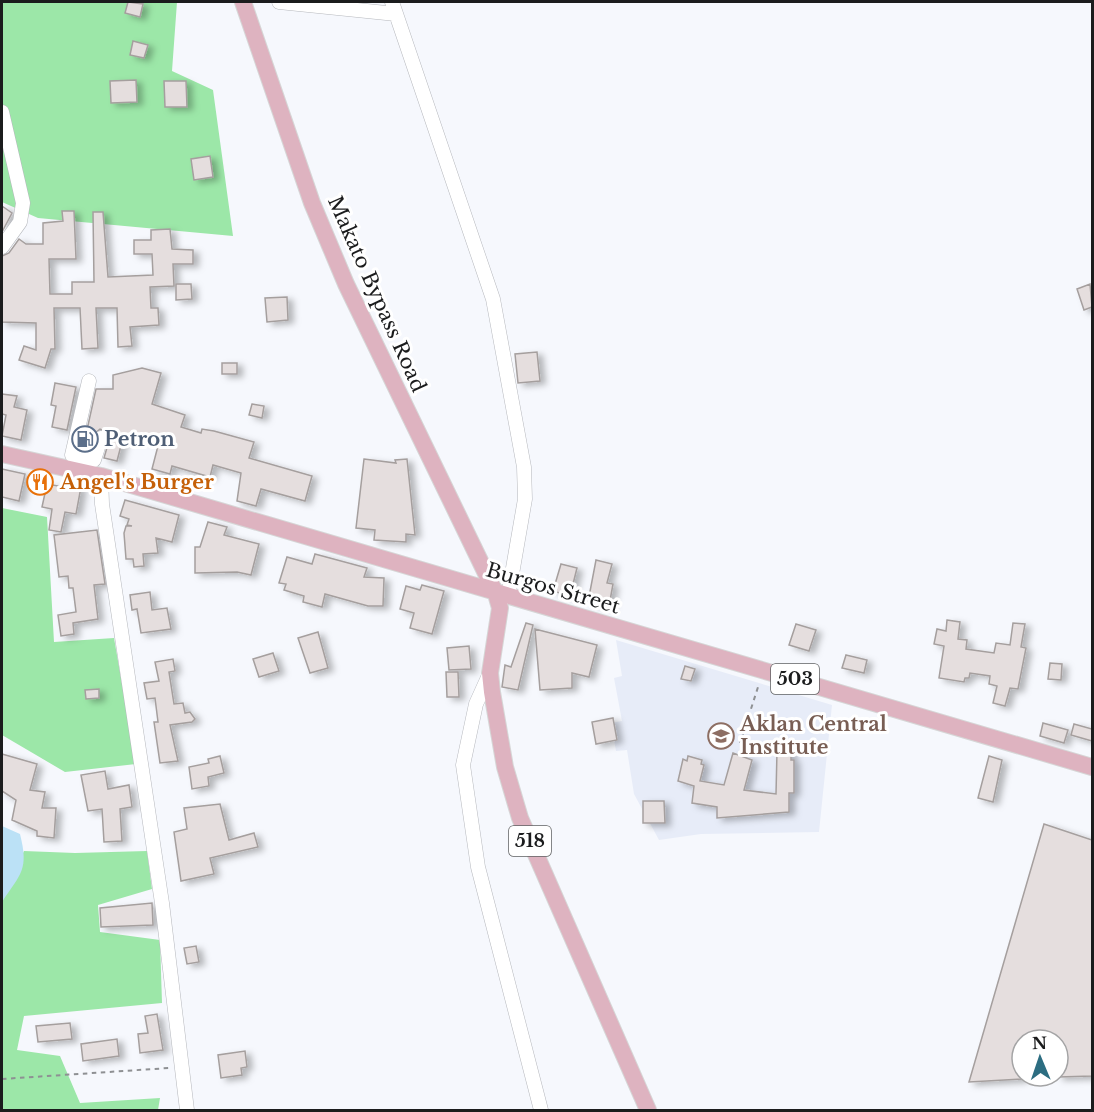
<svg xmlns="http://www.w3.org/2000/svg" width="1094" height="1112" font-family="'Libre Baskerville',serif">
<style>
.built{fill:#e7ecf8}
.green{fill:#9ce7a8}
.water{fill:#bbe1f6}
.building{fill:#e5dede;stroke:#a59f9e;stroke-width:1.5;filter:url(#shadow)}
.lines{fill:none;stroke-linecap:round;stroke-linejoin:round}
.minor-casing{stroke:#b6b8bd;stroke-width:15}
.major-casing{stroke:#d6d6d6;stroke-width:18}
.path{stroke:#8e9093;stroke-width:2;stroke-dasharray:4.5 4.5;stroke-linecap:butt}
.minor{stroke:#fff;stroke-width:14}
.major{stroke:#deb3c0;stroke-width:16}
.labels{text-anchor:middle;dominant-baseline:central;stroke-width:6;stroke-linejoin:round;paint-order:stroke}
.shield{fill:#fff;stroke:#5f6061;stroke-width:1.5}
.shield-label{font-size:18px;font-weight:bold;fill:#1b1c1d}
.street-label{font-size:20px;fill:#1b1c1d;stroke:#fff}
.service-label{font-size:20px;font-weight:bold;fill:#4e5e75;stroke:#fff;text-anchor:start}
.food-label{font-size:20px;font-weight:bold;fill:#c56008;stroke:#fff;text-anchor:start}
.education-label{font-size:20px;font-weight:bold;fill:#785e54;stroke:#fff;text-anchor:start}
</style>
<defs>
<filter id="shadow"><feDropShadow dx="5.5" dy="3" stdDeviation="3" flood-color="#0004"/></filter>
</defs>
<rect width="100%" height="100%" fill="#f6f8fd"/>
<path class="built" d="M616 640 832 705 819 832 701 834 659 840 634 794 627 750 616 751 611 723 622 721 614 678 622 676Z"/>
<path class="green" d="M2 2H177L172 71 213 90 233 236 38 218 2 202Z
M2 508 47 517 54 642 114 638 136 764 65 772 2 735Z
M24 851 75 853 147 851 152 889 98 905 100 932 160 940 162 1003 24 1016 17 1050 60 1056 80 1103 160 1098 158 1110H2V895Z"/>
<path class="water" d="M2 826 20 834C29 870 21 873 2 902Z"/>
<path class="building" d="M128 2 143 4 140 17 125 13Z
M133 41 148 45 144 58 130 55Z
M136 80 137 102 111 103 110 81Z
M164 81H186L187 107H165Z
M210 156 213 177 194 180 191 159Z
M2 206 12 213 2 232Z
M62 211H74L76 259H49L50 294H72V282H94L93 212H103L108 277 153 275 152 254H134V240H151V230L170 229 172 249 193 250V264H173L174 286 150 287 151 308H158L159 325 130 327 132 346 118 347 117 308H96L98 348 82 349 80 308H54L55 349H51L45 368 19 360 24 346 36 350V323L2 322V256L9 253 19 239 26 244H43V223L63 221Z
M176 284H191L192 299 176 300Z
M1090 284 1092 307 1084 310 1077 289Z
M287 297 288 320 267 322 265 298Z
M537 352 540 381 518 383 515 354Z
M222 363H237V374H222Z
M142 368 161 373 152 404 185 415 181 427 201 433 202 429 214 431 254 442 249 458 312 476 305 501 261 489 256 506 237 501 241 473 213 465 210 477 172 466 170 474 152 469 159 442 124 434 117 461 104 458 110 437 107 432 100 429 93 435 88 449 83 448 96 389H113V375Z
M55 383 76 387 67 430 52 427 56 406 51 405Z
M2 394 17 396 14 407 27 410 21 440 2 436 6 415 2 414Z
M252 404 264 406 262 418 249 415Z
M364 459 396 463 395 460 407 459 415 535 406 534V542L374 540 375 530 356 528Z
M2 469 25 474 19 501 2 497Z
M65 483 81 487 76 514 65 512 61 532 49 530 52 509 42 507 47 484 64 487Z
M125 500 179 515 172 542 156 538 158 553 143 554 144 566 134 567 133 559H126L124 533 126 526H132L127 525 129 519 120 516Z
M208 522 227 527 224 535 259 544 251 575 237 572 195 573V547H200Z
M97 530 105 584 94 585 98 619 73 623 74 634 61 636 58 615 76 612 73 588H69L68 576 59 577 54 535Z
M315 554 367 568 364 577 384 578 383 606H368L325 594 322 607 303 602 304 596 284 590 286 584 279 583 287 557 312 564Z
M596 560 612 564 607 583 613 584 609 606 588 602Z
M561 564 577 568 570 596 553 591Z
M422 585 444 591 432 634 410 628 414 613 400 609 406 586 420 590Z
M150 592 152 610 167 608 171 629 141 633 137 609 132 610 130 595Z
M947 620 960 622 958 639 967 640 966 649 994 653 996 643 1010 645 1013 623 1025 624 1021 647 1026 648 1018 689 1010 688 1005 706 993 703 997 686 989 684 990 676 970 673 969 678H965L964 682 939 678 944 646 934 644 937 629 946 631Z
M526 623 533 625 518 690 502 687 505 665 511 667Z
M796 624 816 630 809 651 789 645Z
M535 629 597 645 589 677 572 673V688L540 690Z
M318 632 328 668 310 673 298 638Z
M469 646 471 669 449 670 447 648Z
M273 653 279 671 259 677 253 659Z
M846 655 867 660 864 673 842 668Z
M173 659 175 671 169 672 174 704 183 703 185 713 190 712 195 719 192 722 170 725 178 761 160 763 154 722H158L155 698 147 699 144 683 159 681 155 662Z
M1050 663 1062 664 1061 680 1048 679Z
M685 666 695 669 691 681 681 679Z
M446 672H458L459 697H447Z
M99 689V698L86 699 85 690Z
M613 718 617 740 596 744 592 722Z
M1043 723 1068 730 1064 743 1040 736Z
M1074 724 1092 729V741L1071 735Z
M777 751H791V760H794V793H789V812L717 818V807L692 803 694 786 678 781 683 759 687 761 688 756 702 760 701 764 704 765 700 781 724 785 733 753 752 760 744 790 776 794Z
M2 754 37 764 30 790 45 792 42 808H56L54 838 37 836V831L12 820 16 800 2 791Z
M220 756 224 773 208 777 209 786 192 789 189 767 209 763 208 759Z
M989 756 1002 760 993 802 978 798Z
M105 771 108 789 129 785 132 807 120 809 122 841 104 842 102 809 88 811 81 775Z
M643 801H664L665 823H643Z
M220 804 229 840 254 833 258 847 210 858 214 874 181 881 174 832 187 829 184 808Z
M1044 824 1092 840V1076L1058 1077V1040H1022V1079L969 1082Z
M152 903 153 925 101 927 100 908Z
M196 946 199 962 187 964 184 948Z
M157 1014 163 1050 140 1053 138 1034 148 1033 145 1016Z
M70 1023 72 1039 38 1042 36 1026Z
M117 1039 119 1056 83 1061 81 1044Z
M245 1051 247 1067 241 1068 242 1075 221 1078 218 1055Z"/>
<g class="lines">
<g class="minor-casing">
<path id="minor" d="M279 2 396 14
M392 2 493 299 524 467 525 499 508 597
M2 112 23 203 20 222 2 247
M89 381 72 455 94 460 101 438
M101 476 102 504 162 903 187 1110
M490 673 476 704 463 765 478 867 541 1110"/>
</g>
<g class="major-casing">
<path id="major" d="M243 2 312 203 346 284 496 594 500 608 490 673 492 692 505 767 520 818 648 1110
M2 454 101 476 1092 767"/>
</g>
<path class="path" d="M740 743 759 684
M2 1079 169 1068"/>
<use href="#minor" class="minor"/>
<use href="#major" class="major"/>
</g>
<defs>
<g id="fuel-ring" transform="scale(1.35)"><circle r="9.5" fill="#fff" stroke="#5c6f8a" stroke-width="1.5"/><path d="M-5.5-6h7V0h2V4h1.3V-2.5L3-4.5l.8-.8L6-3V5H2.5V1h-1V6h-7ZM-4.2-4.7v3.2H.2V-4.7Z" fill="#5c6f8a"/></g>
<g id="restaurant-ring" transform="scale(1.35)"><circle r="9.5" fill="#fff" stroke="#e8710a" stroke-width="1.5"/><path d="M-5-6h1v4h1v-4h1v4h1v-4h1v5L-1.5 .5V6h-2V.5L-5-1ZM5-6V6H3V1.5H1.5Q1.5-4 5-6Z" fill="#e8710a"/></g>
<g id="school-ring" transform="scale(1.35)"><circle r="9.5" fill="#fff" stroke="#8d6e63" stroke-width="1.5"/><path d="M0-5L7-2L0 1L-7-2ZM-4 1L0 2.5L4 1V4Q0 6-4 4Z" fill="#8d6e63"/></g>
</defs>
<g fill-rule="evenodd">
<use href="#fuel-ring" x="85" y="439"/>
<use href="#restaurant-ring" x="40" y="482"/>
<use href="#school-ring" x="721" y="736"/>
</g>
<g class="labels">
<g class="shield">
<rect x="771" y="664" width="48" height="30" rx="4.5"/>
<rect x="509" y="826" width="42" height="30" rx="4.5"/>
</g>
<g class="shield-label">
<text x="795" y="679">503</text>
<text x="530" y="841">518</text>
</g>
<g class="street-label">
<text transform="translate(377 294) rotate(66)">Makato Bypass Road</text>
<text transform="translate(553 588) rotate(16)">Burgos Street</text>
</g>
<g class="service-label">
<text x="104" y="439">Petron</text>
</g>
<g class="food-label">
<text x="60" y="482">Angel's Burger</text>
</g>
<g class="education-label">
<text x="740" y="724">Aklan Central<tspan x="740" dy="23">Institute</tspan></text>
</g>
</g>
<rect width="1094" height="1112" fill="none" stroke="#1b1c1d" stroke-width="6"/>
<g transform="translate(1040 1058) rotate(358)"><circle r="28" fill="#ffffff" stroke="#a4a4a5" stroke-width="1.5"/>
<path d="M0-4.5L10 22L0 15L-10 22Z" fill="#2c6d81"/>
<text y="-9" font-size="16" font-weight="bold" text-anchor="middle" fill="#1b1c1d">N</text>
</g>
</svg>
